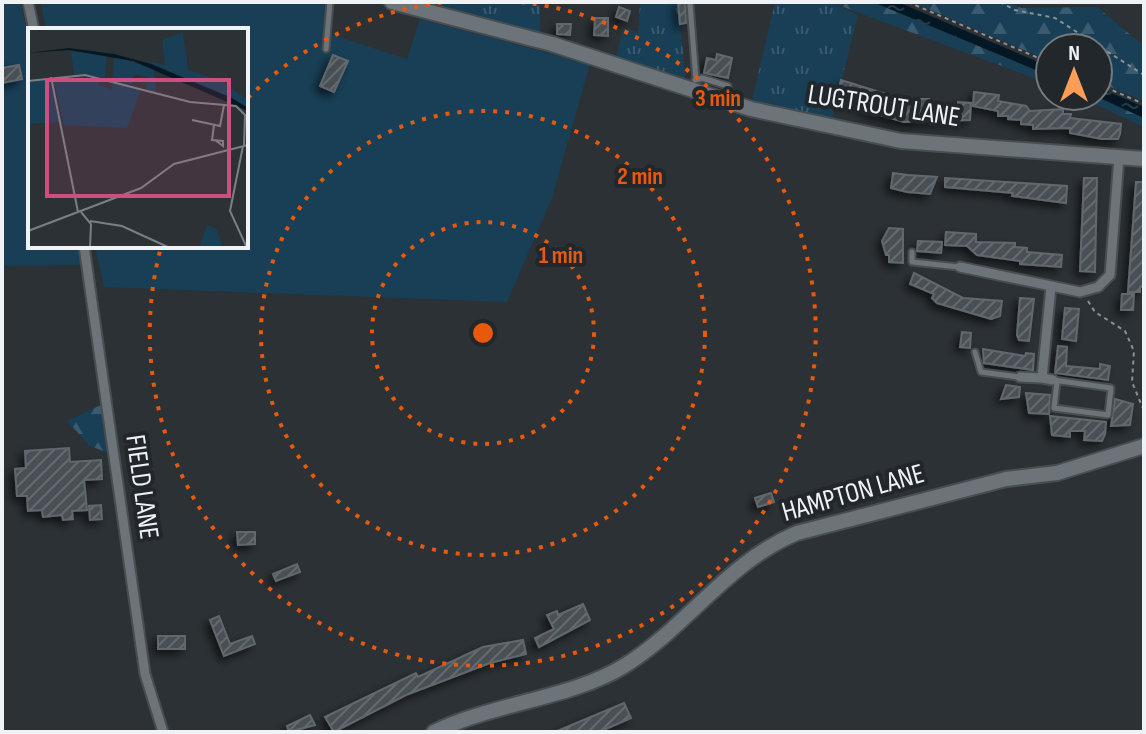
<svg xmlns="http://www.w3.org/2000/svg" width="1146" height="734" font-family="'Sofia Sans Condensed',sans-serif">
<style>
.grass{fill:url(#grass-tufts)}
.forest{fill:url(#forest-firs)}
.park{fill:#183f56}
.water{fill:url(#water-ripples)}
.building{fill:url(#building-hatch);stroke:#61686d;stroke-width:2;filter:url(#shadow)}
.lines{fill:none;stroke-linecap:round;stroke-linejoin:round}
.lane-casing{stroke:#484d50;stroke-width:9}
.street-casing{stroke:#484d50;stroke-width:13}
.secondary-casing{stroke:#484d50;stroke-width:18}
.path{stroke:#8a9093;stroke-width:2;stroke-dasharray:4 4;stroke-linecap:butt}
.lane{stroke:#6d7479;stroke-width:5}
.street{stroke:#6d7479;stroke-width:9}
.secondary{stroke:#6d7479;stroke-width:14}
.ring{fill:none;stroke:#e8590c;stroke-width:4;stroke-dasharray:4 8}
.labels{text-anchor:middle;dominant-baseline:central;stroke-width:8;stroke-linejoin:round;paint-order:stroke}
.street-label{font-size:28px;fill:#eff3f6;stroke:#21272b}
.inset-road{fill:none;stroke:#797f82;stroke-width:2}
.view{fill:#cd4f82;fill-opacity:0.15;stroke:#cd4f82;stroke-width:4}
.inset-edge{fill:none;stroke:#eff3f6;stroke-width:4}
.centre{fill:#e8590c;stroke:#21272b;stroke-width:4}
.ring-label{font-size:24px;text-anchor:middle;font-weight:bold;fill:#e8590c;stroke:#21272b;stroke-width:8;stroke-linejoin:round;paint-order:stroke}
</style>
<defs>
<pattern id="grass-tufts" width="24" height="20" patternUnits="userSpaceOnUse" patternTransform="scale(2)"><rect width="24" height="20" fill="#183f56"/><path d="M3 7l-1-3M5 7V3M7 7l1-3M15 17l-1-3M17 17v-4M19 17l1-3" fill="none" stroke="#3a5b6f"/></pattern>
<pattern id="forest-firs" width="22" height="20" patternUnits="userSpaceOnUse" patternTransform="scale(2)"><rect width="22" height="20" fill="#183f56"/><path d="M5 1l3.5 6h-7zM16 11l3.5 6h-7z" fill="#3a5b6f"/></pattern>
<pattern id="water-ripples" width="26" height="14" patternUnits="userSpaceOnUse" patternTransform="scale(2)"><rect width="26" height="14" fill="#031824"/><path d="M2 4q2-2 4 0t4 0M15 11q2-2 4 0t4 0" fill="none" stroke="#283a44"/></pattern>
<pattern id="building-hatch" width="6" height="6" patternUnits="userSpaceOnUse" patternTransform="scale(2)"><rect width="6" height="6" fill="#495055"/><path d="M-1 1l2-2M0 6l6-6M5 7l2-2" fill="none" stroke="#646a6e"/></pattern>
<filter id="shadow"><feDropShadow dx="-4.5" dy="4.5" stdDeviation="4" flood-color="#0009"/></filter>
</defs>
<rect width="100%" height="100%" fill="#2b3135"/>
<path class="grass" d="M419 2H540V34Z
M640 2H678L686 85 616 58 623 27 638 33Z
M775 2H830L858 15 832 118 752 101Z"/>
<path class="forest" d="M830 2H873L1050 76V84Z
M912 2H1010L1021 8 1097 7 1144 46V101L1098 82V48H1050V61Z
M1078 96H1095L1144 118V127Z
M103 404 111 454 90 446 67 421Z"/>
<path class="park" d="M2 2H20L30 43V246H77L82 265 2 266Z
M41 2H325L324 32 407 59 420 19 590 64 552 198 507 302 104 287 95 246H246V30H46Z"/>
<path class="water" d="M873 2H898L1050 67V76Z
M1098 87 1144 107V118L1095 96Z"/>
<path class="building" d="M678 2H685L686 23 680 24Z
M619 7 630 11 627 21 616 17Z
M595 18H608V36L594 35Z
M557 24H571L570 35 557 34Z
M717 54 732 58 728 78 704 73 707 58 716 60Z
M333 55 348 61 334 92 320 86Z
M19 65 22 79 2 83V68Z
M841 80 921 105V99H929L928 110 958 109V102L971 103 970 120 904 122 867 111 856 103 837 99Z
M974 92 999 95 998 101 1026 106 1030 111 1063 109V114H1071L1070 118 1121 124 1120 134 1118 139H1102L1070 133V128L1033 129V125L1021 124V120L1008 119V116H998V111L973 106Z
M893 173 908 175 937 177 930 194 907 192 891 188Z
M945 178 1067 186 1066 203 1012 196 1013 193 945 187Z
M1084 178H1097L1095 272 1080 271Z
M1136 182H1144V287H1140V292H1128Z
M889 228 903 229V263L889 262V255H886L882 241Z
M946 232 976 234V242L1015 243V247L1027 248V252L1062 255 1061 267 1020 264V261L977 255 967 246 945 245Z
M918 241 942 242 941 253 917 251Z
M914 273 963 298 1002 301 1000 316 991 319 937 303 932 298 934 294 910 284Z
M1122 294H1134L1133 310H1121Z
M1020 298 1034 299 1029 341 1019 340 1017 335Z
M1065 308 1079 309 1076 341 1062 339Z
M962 332 971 333 970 348 960 347Z
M1058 346 1067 347 1066 366 1100 369V364L1110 366 1108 380 1055 373Z
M983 349 1025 356 1026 353 1034 354 1033 370 984 363Z
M1006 385 1020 387 1019 397 1001 399Z
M1026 393 1050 395 1049 414 1029 413Z
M1115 399 1133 404 1130 425 1111 426Z
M1050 416 1106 422 1105 434 1102 441 1084 440 1085 431H1070V437L1052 435Z
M69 448 70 462 101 460 102 479 84 480 87 510 72 511 73 519 63 520 62 515 43 517 42 510 28 511 27 496H17L15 469 26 468 25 451Z
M771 493 774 502 758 507 755 498Z
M101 505 102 519 90 520 89 506Z
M237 532H255V544L238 545Z
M297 564 300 572 276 581 273 574Z
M583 604 590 620 539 647 535 638 554 629 547 615 557 611 558 615Z
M219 616 230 644 252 636 255 644 224 656 210 620Z
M158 636H185V649H158Z
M523 640 526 654 490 663 406 695 334 732 325 717 416 673 418 677 483 647Z
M624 703 631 718 599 732H555Z
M310 715 315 725 289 732 287 726Z"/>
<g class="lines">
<g class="lane-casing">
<path id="lane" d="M690 4 696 80
M326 49 330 2
M695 80 702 78 728 86 729 101
M912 252V262L959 267
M975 352 981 372 1019 377
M1053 380 1111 388 1108 415 1054 408 1057 382"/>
</g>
<g class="street-casing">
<path id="street" d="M28 2 34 30
M84 246 145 674 163 732
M960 267 1080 292 1098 287 1110 275 1119 157
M1051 287 1042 378 1053 380
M1020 377 1042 378"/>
</g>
<g class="secondary-casing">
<path id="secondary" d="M392 2 552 44 751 109 901 141 1144 159
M434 732C494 703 572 698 624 666 687 627 727 562 797 533L1006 479 1057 473 1144 446"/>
</g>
<path class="path" d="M908 2 1050 63
M1000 2 1015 10 1055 18 1144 75
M1098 84 1144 104
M1088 301 1095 312 1125 331 1134 351 1132 382 1144 411"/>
<use href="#lane" class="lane"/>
<use href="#street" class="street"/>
<use href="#secondary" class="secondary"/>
</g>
<g class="ring">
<circle cx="483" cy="333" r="111"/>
<circle cx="483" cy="333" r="222"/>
<path d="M248 98A333 333 0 0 1 445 2M521 2A333 333 0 1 1 161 247"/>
</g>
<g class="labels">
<g class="street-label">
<text transform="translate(884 106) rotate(9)">LUGTROUT LANE</text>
<text transform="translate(142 487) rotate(82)">FIELD LANE</text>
<text transform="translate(853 493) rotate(-16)">HAMPTON LANE</text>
</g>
</g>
<g transform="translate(28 28)">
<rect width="220" height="220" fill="#2b3135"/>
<path d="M86 28 126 41 128 65 117 61 121 50 112 47H105V57L85 52Z" fill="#183f56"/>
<path d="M155 4 160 42 193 53 220 72V79L116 32 137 37 134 12ZM179 197 189 202 195 220H171Z" fill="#183f56"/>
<path d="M43 23 79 27 77 50 46 46ZM43 48 71 50V57L83 61 86 55 113 62 99 100 36 97 25 50ZM22 51 32 94 0 96V54Z" fill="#183f56"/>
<path d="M41 20 86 26 123 36 204 70 220 80V83L105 33 41 22 0 25Z" fill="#031824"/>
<path class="inset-road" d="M23 49 50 184M0 53 57 47 162 74 208 78 217 87 216 118M164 92 192 98 196 77M186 97 184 112 195 113V118L187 112M215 118 202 183 219 220M53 184 63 196 62 220M62 193 94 198 142 220M0 203 113 160 146 136 220 117"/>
<path class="view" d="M19 52H201V168H19Z"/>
<rect width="220" height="220" class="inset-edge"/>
</g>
<circle cx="483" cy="333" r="12" class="centre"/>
<g class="ring-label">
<text x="718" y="106">3 min</text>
<text x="640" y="184">2 min</text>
<text x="561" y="263">1 min</text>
</g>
<rect width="1146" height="734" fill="none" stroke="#eff3f6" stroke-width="8"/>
<g transform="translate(1074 72)"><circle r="38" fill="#21272b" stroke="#73797c" stroke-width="2"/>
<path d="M0-6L14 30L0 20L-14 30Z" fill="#fe9c58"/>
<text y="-12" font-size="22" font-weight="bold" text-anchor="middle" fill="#eff3f6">N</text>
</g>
</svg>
